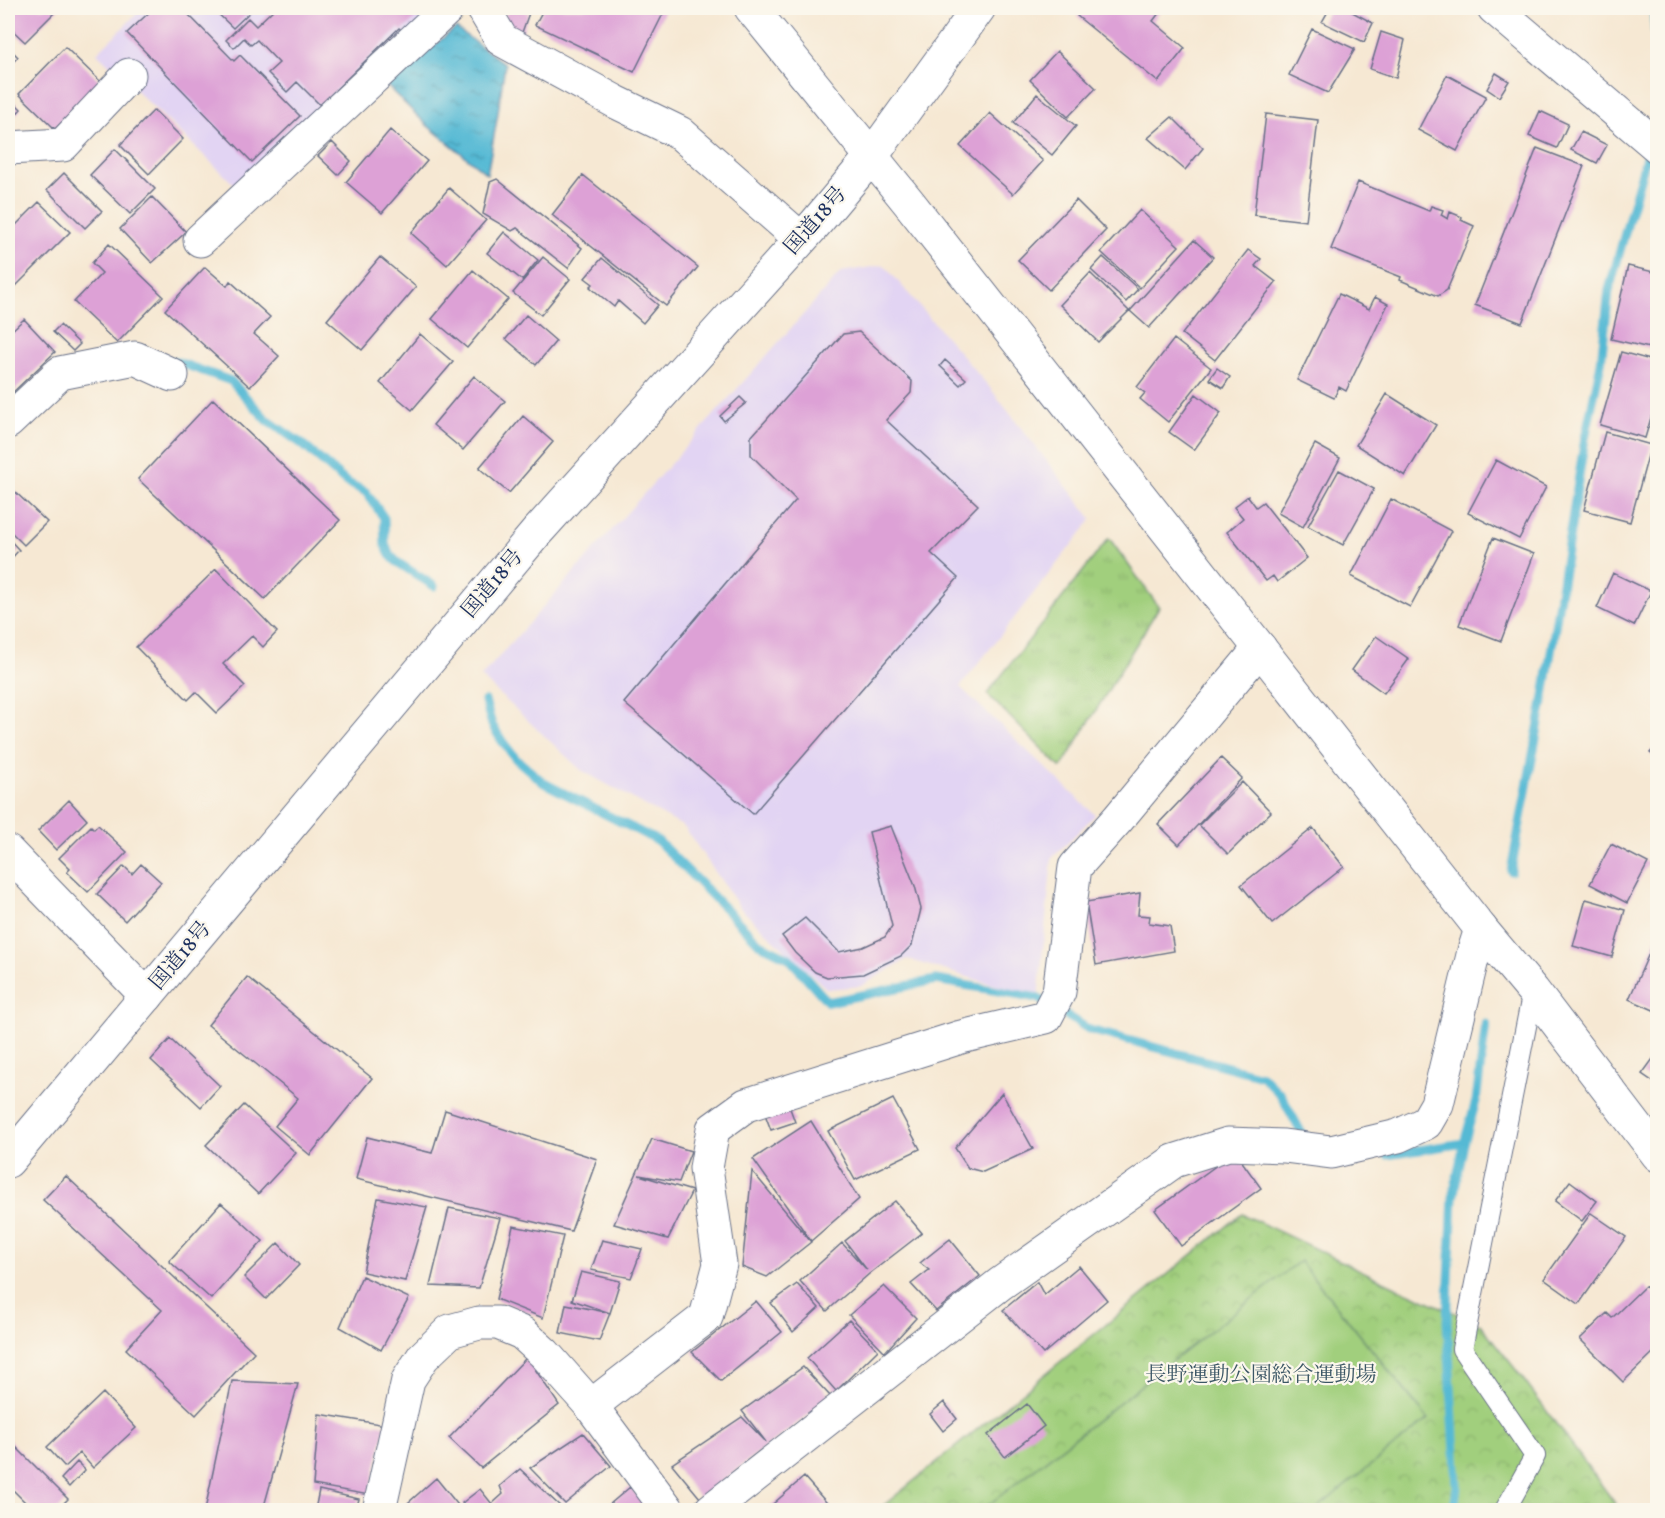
<svg xmlns="http://www.w3.org/2000/svg" width="1665" height="1518" font-family="Vollkorn,'Noto Serif JP',serif">
<style>
.built{fill:#e2d4f3}
.grass{fill:url(#grass-tufts);stroke:#5e7f6e;stroke-width:1.5}
.park{fill:url(#park-crowns);stroke:#5e7f6e;stroke-width:1.5}
.pitch{fill:#a1cf7d;stroke:#5e7f6e;stroke-width:1.5}
.water{fill:url(#water-ripples);stroke:#387499;stroke-width:1.5}
.lines{fill:none;stroke-linecap:round;stroke-linejoin:round}
.stream{stroke:#55b9d4;stroke-width:9}
.building{fill:#dda1d6}
.lane-casing{stroke:#687087;stroke-width:22}
.street-casing{stroke:#687087;stroke-width:35}
.secondary-casing{stroke:#687087;stroke-width:35}
.highway-casing{stroke:#687087;stroke-width:35}
.lane{stroke:#fff;stroke-width:20}
.street{stroke:#fff;stroke-width:33}
.secondary{stroke:#fff;stroke-width:33}
.highway{stroke:#fff;stroke-width:33}
.labels{text-anchor:middle;dominant-baseline:central;stroke-width:4.5;stroke-linejoin:round;paint-order:stroke}
.street-label{font-size:21px;fill:#1b2f5e;stroke:#fbf7ec}
.park-label{font-size:21px;fill:#3c5766;stroke:#fbf7ec}
</style>
<defs>
<pattern id="grass-tufts" width="24" height="20" patternUnits="userSpaceOnUse" patternTransform="scale(1.5)"><rect width="24" height="20" fill="#a1cf7d"/><path d="M3 7l-1-3M5 7V3M7 7l1-3M15 17l-1-3M17 17v-4M19 17l1-3" fill="none" stroke="#8ab26e"/></pattern>
<pattern id="park-crowns" width="20" height="18" patternUnits="userSpaceOnUse" patternTransform="scale(1.5)"><rect width="20" height="18" fill="#a1cf7d"/><path d="M2 6a3 3 0 1 1 6 0M12 15a3 3 0 1 1 6 0" fill="none" stroke="#8ab26e"/></pattern>
<pattern id="water-ripples" width="26" height="14" patternUnits="userSpaceOnUse" patternTransform="scale(1.5)"><rect width="26" height="14" fill="#55b9d4"/><path d="M2 4q2-2 4 0t4 0M15 11q2-2 4 0t4 0" fill="none" stroke="#4697af"/></pattern>
</defs>
<rect width="100%" height="100%" fill="#fbf7ec"/>
<filter id="ink" filterUnits="userSpaceOnUse"><feTurbulence type="fractalNoise" baseFrequency=".0167" numOctaves="2"/><feDisplacementMap in="SourceGraphic" scale="12" xChannelSelector="R" yChannelSelector="G"/><feConvolveMatrix kernelMatrix="1 2 1 2 8 2 1 2 1" color-interpolation-filters="sRGB"/></filter>
<filter id="wash" filterUnits="userSpaceOnUse"><feTurbulence type="fractalNoise" baseFrequency=".008" numOctaves="4" result="noise"/><feDisplacementMap in="SourceGraphic" scale="24" xChannelSelector="R" yChannelSelector="G"/><feGaussianBlur stdDeviation="1.35" result="paint"/><feColorMatrix in="noise" values="0 0 0 0 0 0 0 0 0 0 0 0 0 0 0 0 0 1.4 0 .05"/><feComposite in="paint" operator="in"/></filter>
<g filter="url(#wash)">
<rect width="100%" height="100%" fill="#f6e8d3"/>
<path class="built" d="M143 8H440L241 191 97 53Z
M884 265 990 388 1092 519 960 687 1095 815 1052 858 1038 998 907 959 861 986 827 989 741 909 684 827 581 770 481 677 841 272Z"/>
<path class="grass" d="M1109 538 1159 607 1061 768 987 694Z"/>
<path class="park" d="M1242 1214 1398 1288 1480 1324 1517 1371 1620 1510H878Z"/>
<path class="pitch" d="M1300 1261 1428 1419 1315 1510H982Z"/>
<path class="water" d="M456 28 505 64 497 119 487 174 428 126 385 84Z"/>
<g class="lines">
<path class="stream" d="M1656 8 1654 18 1658 71
M1653 133 1658 112
M175 361 231 381 267 420 302 444 346 482 366 492 384 518 385 545 390 555 397 562 434 586
M485 701 492 725 502 741 516 759 544 783 658 841 760 944 789 958 828 1002 936 980 1038 998 1090 1030 1262 1076 1281 1095 1302 1134 1309 1141
M1511 871 1544 696 1585 438 1601 363 1609 290 1649 147
M1387 1155 1464 1143
M1454 1510 1457 1486 1447 1321 1453 1198 1464 1143 1476 1101 1486 1024"/>
</g>
<g id="blocks">
<path class="building" d="M8 8H59L25 42 8 26Z
M154 8H182L234 61 240 55 300 116 252 162 127 33Z
M212 8H254L233 28Z
M275 8H427L402 31 399 28 320 105 297 82 287 92 268 73 279 63 257 40 251 45 244 38 234 48 226 40 248 18 256 26Z
M508 8H514L529 13 520 38 501 29Z
M544 8H666L634 72 535 25Z
M1084 8H1163L1153 21 1185 48 1158 82 1077 16Z
M1330 8H1345L1373 23 1364 42 1322 22Z
M1312 29 1355 49 1328 93 1289 75Z
M1381 32 1405 40 1396 78 1370 69Z
M8 47 18 57 8 67Z
M65 47 101 82 55 129 19 94Z
M1057 51 1096 88 1068 117 1030 80Z
M1496 73 1509 81 1499 97 1487 89Z
M1447 75 1486 96 1457 151 1418 130Z
M1037 94 1076 126 1052 155 1013 123Z
M8 96 21 109 8 123Z
M154 110 183 139 149 174 120 145Z
M1540 111 1568 124 1557 148 1529 136Z
M990 113 1043 161 1013 194 960 146Z
M1266 114 1318 120 1306 221 1254 215Z
M1172 117 1203 148 1185 170 1148 138Z
M390 130 427 161 382 213 346 182Z
M1581 132 1607 145 1597 163 1571 150Z
M332 142 351 161 338 175 318 156Z
M1537 148 1584 166 1522 323 1475 305Z
M115 149 155 189 130 214 90 175Z
M64 173 102 211 85 228 47 190Z
M583 175 698 267 666 306 552 215Z
M497 179 582 248 568 268 517 228 512 231 483 214 490 182Z
M1358 182 1429 211 1431 206 1443 210 1441 215 1448 219 1450 212 1462 217 1461 220 1474 226 1447 290 1438 296 1400 280 1401 277 1331 249Z
M449 188 486 220 447 265 411 233Z
M152 197 186 232 152 263 120 229Z
M1076 200 1106 230 1049 290 1018 260Z
M39 202 70 232 16 286 8 277V233Z
M1140 210 1179 246 1140 288 1101 252Z
M504 232 538 260 522 280 487 253Z
M1194 240 1213 257 1149 328 1130 311Z
M109 244 163 296 117 343 74 302 102 273 92 263Z
M1248 250 1261 259 1255 266 1276 282 1215 360 1182 334Z
M380 257 416 287 362 350 327 320Z
M543 257 570 279 541 315 513 293Z
M1103 257 1138 289 1126 302 1091 270Z
M602 258 658 305 643 323 618 301 614 307 590 287 593 284 585 278Z
M1628 266 1658 273V350L1611 339Z
M205 267 227 286 230 281 270 317 254 334 279 356 250 387 165 310Z
M473 270 508 299 467 348 432 319Z
M1090 273 1129 311 1098 342 1060 305Z
M1339 294 1369 309 1375 297 1388 304 1346 391 1339 387 1334 398 1297 380Z
M526 315 556 341 536 365 506 339Z
M24 319 55 352 8 397V334Z
M60 325 80 344 73 351 53 332Z
M859 332 912 381 911 393 886 420 978 505 931 553 958 578 753 814 624 703 796 500 751 455V437L843 334Z
M420 334 453 362 412 410 380 383Z
M1174 339 1211 368 1168 422 1140 399 1145 393 1137 387Z
M1621 352 1658 362V394L1645 438 1600 425Z
M945 360 966 379 960 385 940 366Z
M1217 368 1230 377 1223 388 1209 379Z
M474 376 505 401 463 450 433 425Z
M1196 394 1221 413 1194 450 1169 432Z
M1387 394 1436 425 1405 476 1356 445Z
M740 397 746 403 724 421 720 416Z
M213 399 340 520 265 599 138 479Z
M523 416 553 442 509 493 479 468Z
M1605 432 1651 445 1630 522 1584 510Z
M1315 444 1340 458 1303 527 1278 513Z
M1496 460 1546 487 1519 539 1468 513Z
M1339 470 1374 489 1343 545 1308 526Z
M8 485 47 522 24 545 8 529Z
M1248 496 1256 507 1263 502 1307 558 1277 582 1273 576 1266 581 1227 532 1243 518 1234 507Z
M1391 499 1451 531 1410 607 1351 576Z
M8 538 19 550 8 562Z
M1493 538 1534 554 1501 641 1459 625Z
M216 569 277 632 263 647 252 636 223 664 245 686 217 713 196 692 188 700 136 647Z
M1613 573 1651 591 1634 626 1597 608Z
M1376 636 1409 659 1384 693 1352 670Z
M1658 744V759L1650 753Z
M1221 758 1242 778 1179 845 1158 824Z
M1242 782 1271 812 1228 854 1199 825Z
M69 800 87 820 56 850 38 831Z
M98 825 127 852 88 892 67 872 70 869 59 858 91 826 94 829Z
M891 826 915 886 921 909 912 945 901 956 863 974 827 977 815 972 795 953 782 936 805 918 839 952 863 947 885 937 892 926 869 832Z
M1313 828 1344 867 1272 924 1241 885Z
M1611 844 1648 863 1627 903 1590 884Z
M141 864 161 882 125 921 97 894 124 866 132 874Z
M1140 893 1138 915 1150 916 1149 923 1170 926 1174 951 1096 965 1086 902Z
M1586 899 1625 910 1612 957 1573 946Z
M1658 933V1012L1629 999Z
M247 977 372 1078 310 1155 275 1126 298 1098 208 1025Z
M170 1039 220 1086 201 1107 151 1060Z
M1658 1052V1085L1642 1074Z
M1002 1093 1033 1149 983 1172 968 1168 955 1148Z
M893 1099 920 1149 855 1180 828 1131Z
M787 1100 795 1122 771 1130 763 1109Z
M244 1105 296 1153 258 1194 206 1145Z
M445 1110 597 1159 571 1231 356 1179 367 1137 432 1153Z
M811 1121 859 1199 811 1241 753 1159Z
M652 1139 691 1151 679 1182 639 1175 692 1191 668 1239 614 1224Z
M1235 1152 1261 1188 1181 1246 1155 1210Z
M752 1171 811 1242 767 1277 742 1267Z
M66 1176 254 1352 196 1415 126 1349 162 1310 43 1200Z
M1570 1181 1597 1201 1582 1221 1555 1201Z
M378 1198 427 1207 405 1281 363 1272Z
M895 1201 922 1233 869 1274 827 1311 800 1281 842 1243 867 1270 845 1241Z
M221 1203 263 1241 211 1299 169 1261Z
M449 1208 500 1218 479 1288 430 1286Z
M1591 1213 1626 1237 1579 1304 1544 1279Z
M513 1226 563 1236 543 1318 496 1299Z
M950 1239 980 1276 936 1311 911 1284 929 1270 920 1263Z
M602 1240 642 1249 631 1278 591 1270Z
M278 1243 299 1265 266 1299 244 1277Z
M1079 1266 1107 1300 1043 1354 1003 1310 1037 1282 1044 1295Z
M581 1272 620 1281 610 1313 599 1341 560 1333 566 1304 610 1313 572 1300Z
M362 1276 409 1298 381 1350 340 1327Z
M797 1284 819 1308 793 1332 771 1303Z
M884 1286 916 1318 885 1352 849 1315Z
M1645 1286 1658 1299V1348L1623 1382 1580 1339 1607 1313 1612 1318Z
M756 1301 782 1332 721 1381 692 1352Z
M849 1320 878 1350 836 1391 807 1358Z
M527 1357 559 1405 481 1468 449 1438Z
M803 1367 831 1397 700 1498 672 1464 742 1417 766 1442 742 1411Z
M232 1381 298 1384 263 1510H205Z
M103 1393 136 1428 93 1468 80 1453 65 1467 47 1447Z
M944 1402 957 1419 943 1431 930 1414Z
M1027 1404 1044 1426 1005 1457 988 1435Z
M319 1414 386 1425 369 1495 313 1485Z
M583 1433 611 1466 565 1504 530 1468Z
M8 1439 68 1499 57 1510H33L8 1485Z
M77 1462 85 1470 69 1487 61 1479Z
M520 1469 562 1508 559 1510H468L462 1503 480 1489 492 1504 503 1494 500 1486Z
M804 1477 833 1510H766Z
M436 1478 462 1510H400Z
M630 1487 650 1510H603Z
M319 1490 359 1499 356 1510H315Z"/>
</g>
</g>
<g filter="url(#ink)">
<use href="#blocks" fill-opacity="0" stroke="#687087" stroke-width="1.5"/>
<g class="lines">
<g class="lane-casing">
<path id="lane" d="M1505 1510 1535 1456 1462 1349 1533 991"/>
</g>
<g class="street-casing">
<path id="street" d="M483 8 502 40 616 102 680 133 801 239
M1494 8 1658 147
M8 148 63 145 129 75
M200 240 448 8
M8 422 60 373 135 358 172 375
M8 852 147 996
M591 1406 706 1317 720 1264 706 1168 713 1129 746 1105 961 1037 1046 1017 1059 992 1075 867 1118 819 1260 648
M380 1510V1506L408 1380 423 1357 450 1331 479 1323H498L522 1333 545 1354 591 1406 668 1510
M711 1510 1000 1284 1174 1161 1228 1144 1284 1146 1331 1152 1398 1136 1426 1123 1437 1104 1474 951 1481 929"/>
</g>
<g class="secondary-casing">
<path id="secondary" d="M751 8 910 204 1481 929 1533 991 1658 1155"/>
</g>
<g class="highway-casing">
<path id="highway" d="M8 1161 536 533 815 224 871 157 979 8"/>
</g>
<use href="#lane" class="lane"/>
<use href="#street" class="street"/>
<use href="#secondary" class="secondary"/>
<use href="#highway" class="highway"/>
</g>
</g>
<g class="labels">
<g class="street-label">
<text transform="translate(816 221) rotate(-49)">国道18号</text>
<text transform="translate(493 584) rotate(-50)">国道18号</text>
<text transform="translate(181 956) rotate(-50)">国道18号</text>
</g>
<g class="park-label">
<text x="1261" y="1375">長野運動公園総合運動場</text>
</g>
</g>
<rect width="1665" height="1518" fill="none" stroke="#fbf7ec" stroke-width="30"/>
</svg>
